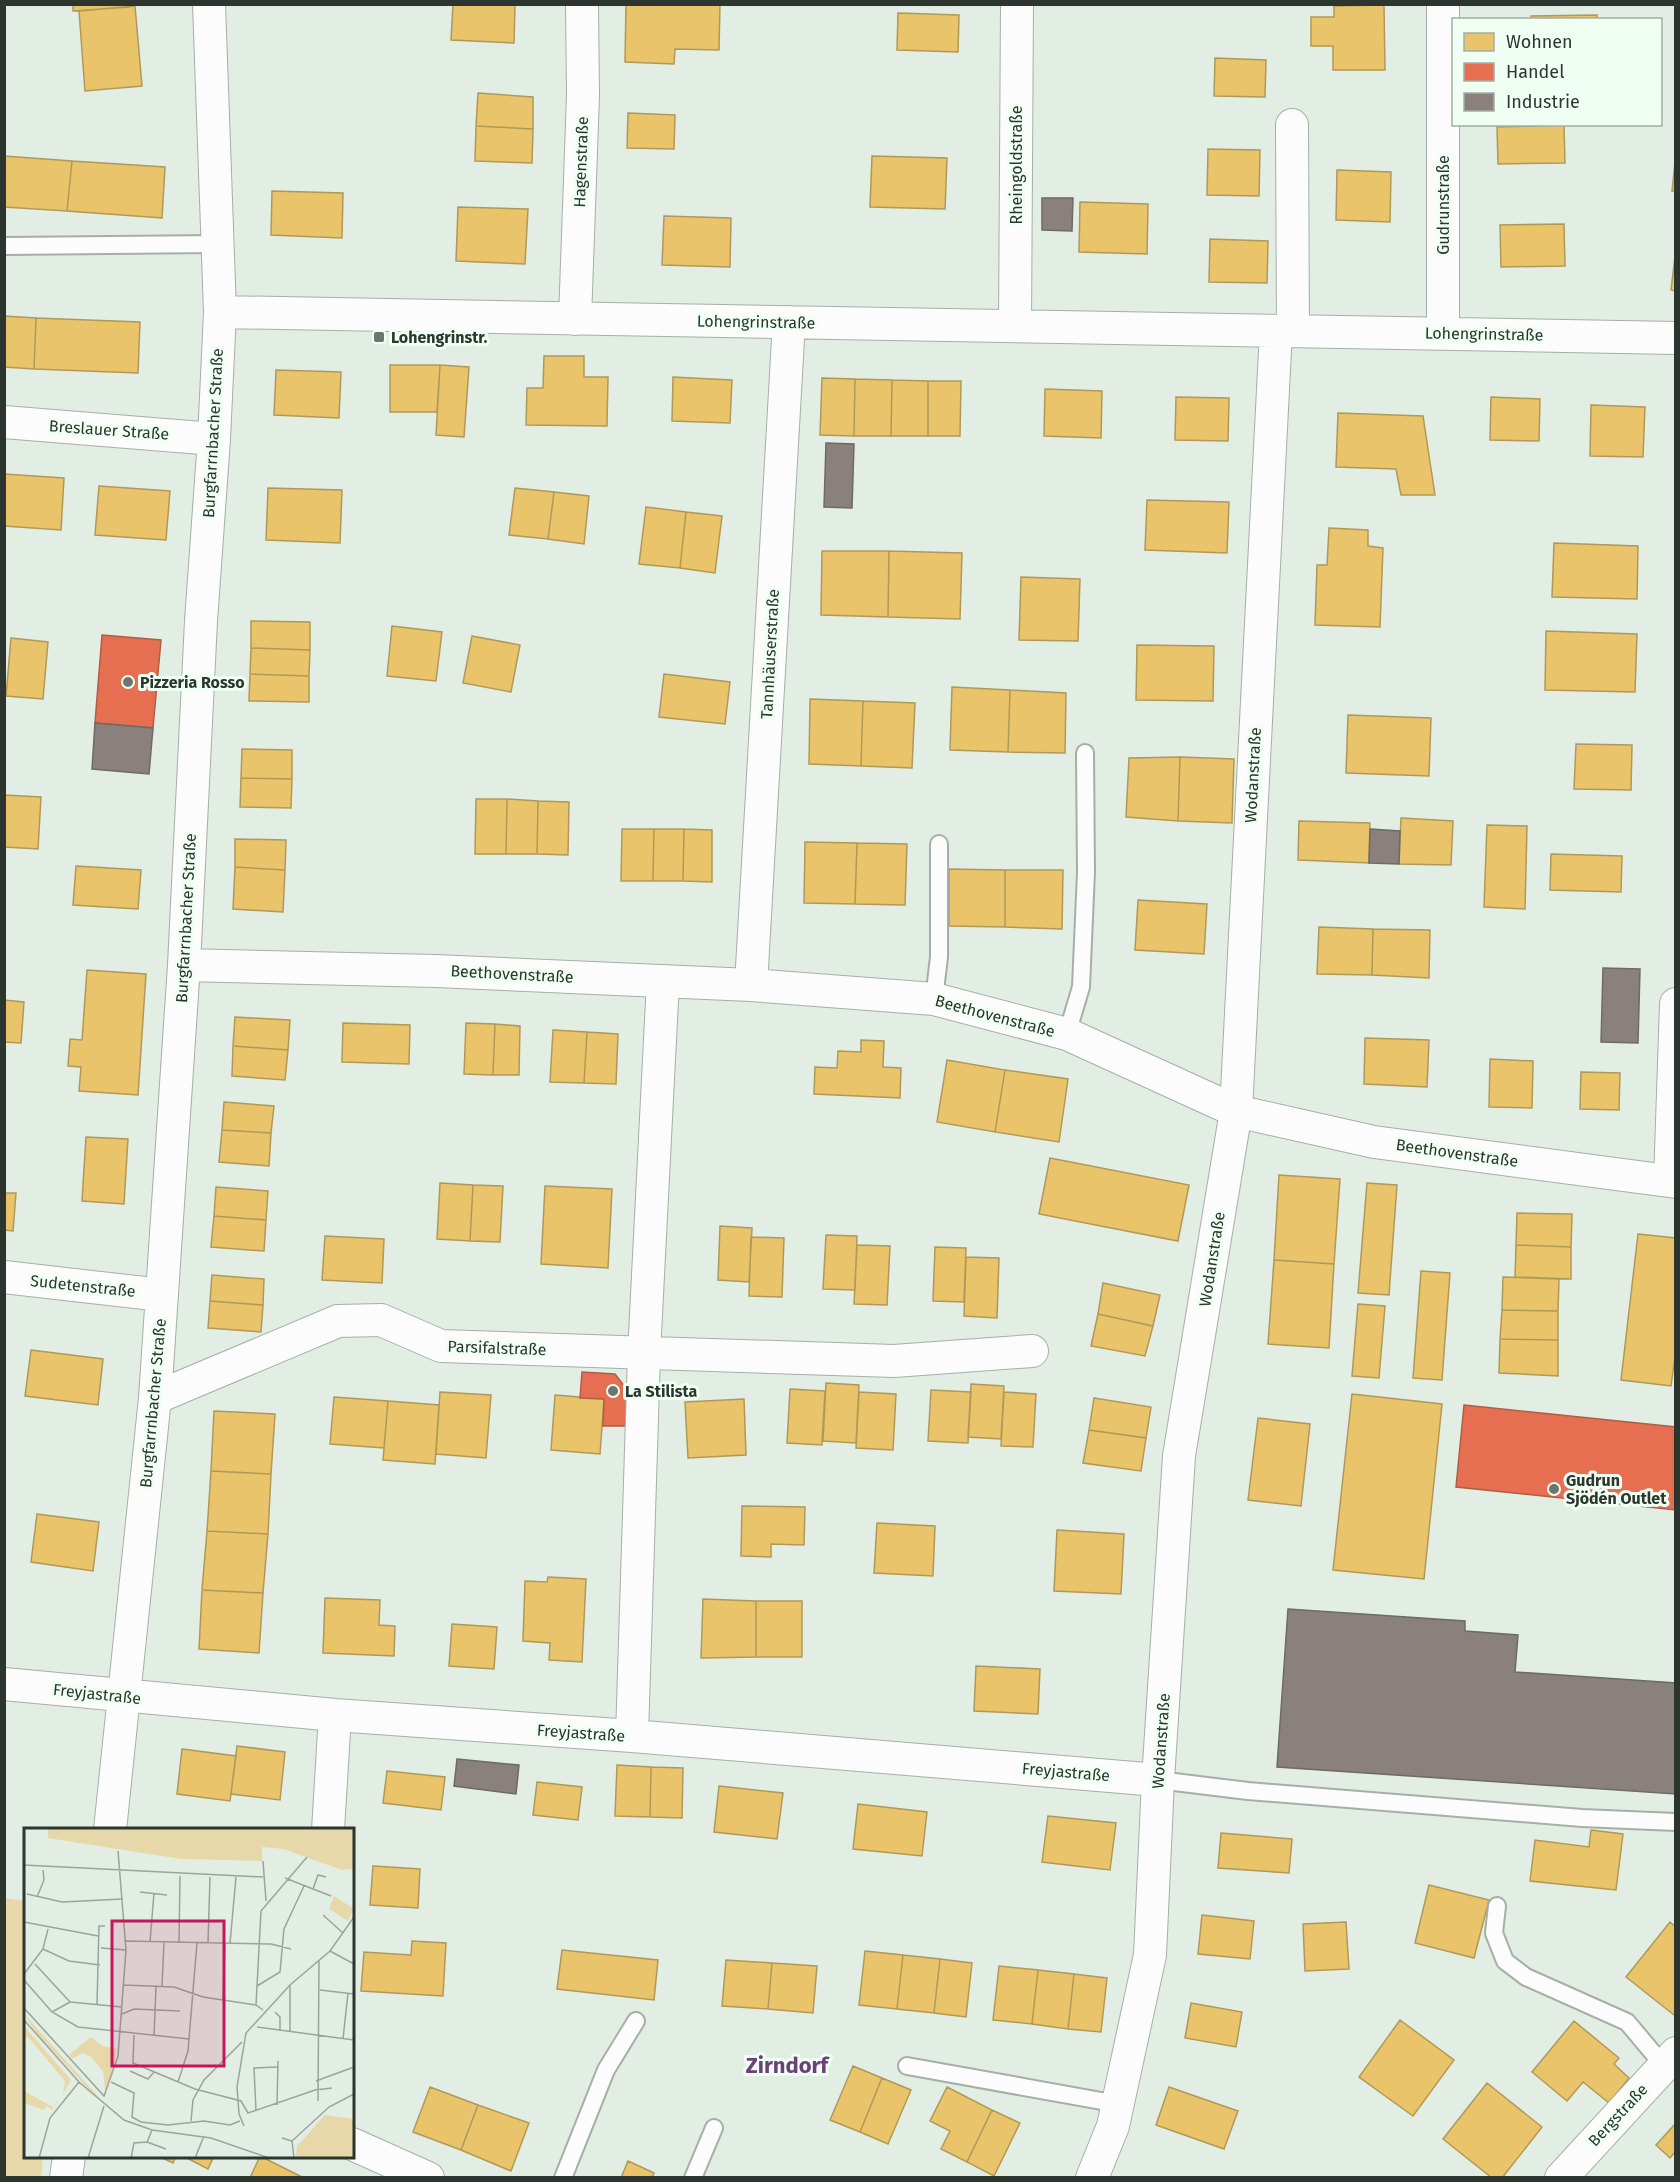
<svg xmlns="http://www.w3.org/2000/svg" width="1680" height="2182" font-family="'Fira Sans',sans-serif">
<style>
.green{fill:#e7d8a9}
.homes{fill:#e9c46a;stroke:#b09958;stroke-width:1.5}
.shops{fill:#e76f51;stroke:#af5e46;stroke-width:1.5}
.industry{fill:#8a817c;stroke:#6e6a65;stroke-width:1.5}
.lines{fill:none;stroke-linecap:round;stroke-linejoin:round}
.service-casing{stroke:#a6afa7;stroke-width:20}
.minor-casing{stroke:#a6afa7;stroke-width:34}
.service{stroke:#fbfcfb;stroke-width:16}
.minor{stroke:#fbfcfb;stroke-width:32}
.poi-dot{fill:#6c766e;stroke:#f0fff3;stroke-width:2}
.labels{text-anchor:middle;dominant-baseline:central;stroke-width:6;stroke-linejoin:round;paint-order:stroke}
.street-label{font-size:16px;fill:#2c352e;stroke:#f0fff3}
.poi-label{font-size:16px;font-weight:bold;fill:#2c352e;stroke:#f0fff3;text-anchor:start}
.district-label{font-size:22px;font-weight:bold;fill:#6c4178;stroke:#f0fff3}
.inset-road{fill:none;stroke:#99a49b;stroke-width:1.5}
.view{fill:#c2185b;fill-opacity:0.15;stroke:#c2185b;stroke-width:3}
.inset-edge{fill:none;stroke:#2c352e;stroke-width:3}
</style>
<rect width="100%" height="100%" fill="#e2eee4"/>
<path class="green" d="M5 1898 25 1901 26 2156 43 2157 41 2177H5Z"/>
<path class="homes" d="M73 4H129V7L73 11Z
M453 4H515L514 43 451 40Z
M626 4H720L719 50 675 49 674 64 625 62Z
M1384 5 1385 70H1333V46H1311V17H1334V6Z
M135 6 142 86 85 91 79 11Z
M898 13 959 15 958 52 897 50Z
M1597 15V20H1531V16Z
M1215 58 1266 60 1265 97 1214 96Z
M478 93 533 97V129L476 126Z
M628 113 675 115 674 149 627 148Z
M1564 125 1565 163 1498 164 1497 127Z
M476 126 533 129 532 163 475 161Z
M1208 149 1260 150 1259 196 1207 195Z
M1676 153V191H1672Z
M4 156 72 161 67 211 4 207Z
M872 156 947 158 945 209 870 207Z
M72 161 165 167 162 218 67 211Z
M1337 170 1391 172 1390 222 1336 220Z
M272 191 343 193 342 238 271 235Z
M1080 202 1148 204 1147 254 1079 252Z
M458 207 528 209 525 264 456 261Z
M664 216 731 218 730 267 662 265Z
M1564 224 1565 266 1501 267 1500 225Z
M1210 239 1268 241 1267 283 1209 282Z
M1676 248V291L1671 290Z
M4 316 36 318 34 369 4 367Z
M36 318 140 322 138 373 34 369Z
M544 356H584V377H608L607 426 526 425 527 388H543Z
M390 365H440L437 412H390Z
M440 365 469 367 464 437 436 435Z
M276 370 341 372 339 418 274 415Z
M673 377 732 380 730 423 672 421Z
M822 378 855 379 854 436 820 435Z
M855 379 892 380 891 436H854Z
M892 380 928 381V436H891Z
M928 381H961L960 436H928Z
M1045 389 1102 391 1101 438 1044 436Z
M1176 397 1229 398 1228 441 1175 440Z
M1491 397 1540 399 1539 441 1490 440Z
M1591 405 1645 407 1643 457 1590 456Z
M1338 413 1423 416 1435 495H1401L1396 469 1336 467Z
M4 474 64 478 61 530 4 526Z
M99 486 170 491 166 540 95 535Z
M268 488 342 490 340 543 266 540Z
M515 488 554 492 548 539 509 535Z
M554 492 589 496 584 544 548 539Z
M1147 500 1229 502 1227 553 1145 550Z
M646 507 686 512 680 568 639 564Z
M686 512 722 516 715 573 680 568Z
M1329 528 1368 530V546L1383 548 1380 627 1315 625 1317 565H1327Z
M1554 543 1638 546 1637 599 1552 597Z
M822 551H889L888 617 821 615Z
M889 551 962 553 960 619 888 617Z
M1021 577 1080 579 1078 641 1019 640Z
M251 621 310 622V650L251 648Z
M392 626 442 632 436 681 387 676Z
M1546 631 1637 634 1635 692 1545 690Z
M472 636 520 645 511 692 463 683Z
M11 638 48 642 43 699 6 696Z
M1137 645 1214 646 1213 701 1136 700Z
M251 648 310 650 309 676 250 674Z
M250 674 309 676V702L249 701Z
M664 674 730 682 725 724 659 717Z
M952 687 1010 690 1008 752 950 750Z
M1010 690 1066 693 1065 753 1008 752Z
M810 699 863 701 861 766 809 764Z
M863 701 915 703 912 768 861 766Z
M1348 715 1431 718 1429 776 1346 773Z
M1576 744 1632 745 1631 790 1574 789Z
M242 749 292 750V779L241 778Z
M1180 757 1178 821 1126 817 1129 758Z
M1180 757 1234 759 1232 823 1178 821Z
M241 778 292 779 291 808 240 807Z
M4 795 41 797 38 849 4 847Z
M476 799H507L506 854H475Z
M507 799 538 801 537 854H506Z
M538 801 569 802 568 855 537 854Z
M1401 818 1453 821 1451 865 1399 864Z
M1299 821 1370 823 1369 863 1298 860Z
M1487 825 1527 826 1525 909 1484 907Z
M622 829H654L653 881H621Z
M654 829H684L683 881H653Z
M684 829 712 830V882L683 881Z
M235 839 286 840 285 870 235 867Z
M805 842 857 843 855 904 804 903Z
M857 843 907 844 905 905 855 904Z
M1551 854 1622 856 1621 892 1550 890Z
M76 866 141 870 138 909 73 905Z
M235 867 285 870 283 912 233 909Z
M949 869 1005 870V927L949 926Z
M1005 870H1063L1062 929 1005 927Z
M1138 900 1207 904 1204 954 1135 950Z
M1319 927 1373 929 1372 975 1317 974Z
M1373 929 1430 930 1429 978 1372 975Z
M87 970 146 974 138 1095 79 1091 81 1067 68 1066 70 1039 82 1040Z
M4 1000 24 1002 21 1043 4 1042Z
M235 1017 290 1020 288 1050 233 1046Z
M343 1023 410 1025 409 1064 342 1062Z
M466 1023 495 1024 493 1075 464 1074Z
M495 1024 520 1026 519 1075H493Z
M553 1030 587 1032 584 1083 550 1082Z
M587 1032 618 1034 616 1084 584 1083Z
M1365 1038 1429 1040 1427 1087 1364 1084Z
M861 1040 884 1041 883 1067 901 1068 900 1098 814 1094 815 1067 837 1068 838 1051 861 1052Z
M233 1046 288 1050 285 1080 232 1076Z
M1490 1059 1533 1061 1532 1108 1489 1107Z
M947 1060 1005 1070 995 1132 937 1122Z
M1005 1070 1068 1079 1059 1142 995 1132Z
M1581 1072 1620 1073 1619 1110 1580 1109Z
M224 1102 274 1106 271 1133 222 1130Z
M222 1130 271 1133 269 1166 219 1162Z
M86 1137 128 1139 124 1204 82 1201Z
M1050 1158 1189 1185 1178 1241 1039 1214Z
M1279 1175 1340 1179 1334 1264 1274 1260Z
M440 1183 473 1185 470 1241 437 1239Z
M1367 1183 1397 1185 1389 1295 1358 1293Z
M473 1185 503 1186 500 1242 470 1241Z
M545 1186 612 1189 608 1268 541 1264Z
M216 1187 268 1191 266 1220 214 1216Z
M4 1193H16L13 1231 4 1230Z
M1517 1213 1572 1214 1571 1247 1516 1245Z
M214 1216 266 1220 264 1251 211 1247Z
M720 1226 752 1228 749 1282 718 1280Z
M1638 1234 1676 1238V1349L1671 1386 1621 1380Z
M826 1235 857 1236 855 1290 823 1289Z
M325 1236 384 1239 382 1283 322 1280Z
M751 1237 784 1238 782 1297 749 1296Z
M857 1245 890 1246 887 1305 854 1304Z
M1516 1245 1571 1247V1279L1515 1277Z
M935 1247 966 1248 964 1302 933 1301Z
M966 1257 999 1258 997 1318 964 1316Z
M1274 1260 1334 1264 1329 1348 1268 1344Z
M1421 1271 1450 1273 1442 1380 1413 1378Z
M212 1275 264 1279 263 1305 210 1301Z
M1503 1277 1559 1279 1558 1311 1502 1310Z
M1103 1283 1160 1295 1153 1326 1098 1314Z
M210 1301 263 1305 261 1332 208 1328Z
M1358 1304 1385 1306 1379 1378 1352 1376Z
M1502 1310 1558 1311V1340L1500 1339Z
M1098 1314 1153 1326 1145 1356 1091 1346Z
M1500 1339 1558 1340V1376L1499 1373Z
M31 1350 103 1359 98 1405 25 1396Z
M826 1383 859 1385 856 1443 823 1441Z
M971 1384 1004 1386 1001 1439 968 1437Z
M790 1389 825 1391 822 1445 787 1443Z
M931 1390 971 1392 968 1443 928 1441Z
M440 1392 491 1395 486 1458 436 1454Z
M859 1392 896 1394 893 1450 856 1448Z
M1004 1392 1036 1394 1033 1447 1001 1446Z
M1352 1394 1442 1404 1424 1579 1333 1570Z
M555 1395 604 1399 600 1454 551 1450Z
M334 1397 388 1401 384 1448 330 1444Z
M1094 1398 1151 1407 1146 1438 1089 1430Z
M744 1399 746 1455 688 1458 685 1402Z
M388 1401 439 1405 435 1464 383 1460Z
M214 1411 275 1414 271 1474 211 1471Z
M1258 1418 1310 1424 1301 1506 1248 1500Z
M1089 1430 1146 1438 1141 1471 1083 1463Z
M211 1471 271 1474 268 1534 207 1531Z
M742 1506 805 1507 804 1545 771 1544V1557L741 1556Z
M37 1514 99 1522 93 1571 31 1562Z
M877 1523 935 1526 933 1576 874 1573Z
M1057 1530 1124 1534 1121 1594 1054 1591Z
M207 1531 268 1534 263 1593 202 1590Z
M548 1577 586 1579 582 1662 549 1660 550 1643 523 1641 525 1581 547 1582Z
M202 1590 263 1593 259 1653 199 1649Z
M325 1598 380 1600 379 1625 395 1626 394 1656 323 1653Z
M703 1599 756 1601V1657L701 1658Z
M756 1601H802V1657H756Z
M452 1624 497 1627 494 1669 449 1666Z
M976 1666 1040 1669 1038 1714 974 1711Z
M237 1746 285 1752 280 1800 231 1794Z
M182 1749 236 1756 230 1801 177 1794Z
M617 1765 651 1767 650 1817 615 1816Z
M651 1767 683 1768 682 1818 650 1817Z
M387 1771 445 1777 441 1810 383 1803Z
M537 1782 582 1787 578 1820 533 1815Z
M719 1786 783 1793 777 1839 714 1832Z
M858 1804 927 1812 922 1856 853 1849Z
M1048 1816 1116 1823 1110 1870 1042 1862Z
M1591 1830 1623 1834 1616 1890 1530 1881 1535 1840 1589 1847Z
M1221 1833 1292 1839 1289 1873 1218 1868Z
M373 1866 420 1869 418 1908 370 1905Z
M1429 1885 1489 1900 1474 1958 1415 1943Z
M1202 1915 1254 1921 1250 1959 1198 1954Z
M1346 1922 1349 1969 1305 1971 1303 1924Z
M1670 1922 1676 1927V2012L1674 2015 1626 1977Z
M412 1941 446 1943 443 1996 361 1991 364 1952 411 1955Z
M562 1950 658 1960 654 2000 557 1989Z
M865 1951 903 1955 897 2009 859 2005Z
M903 1955 940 1959 934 2013 897 2009Z
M940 1959 972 1963 966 2017 934 2013Z
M726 1960 772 1963 768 2009 722 2006Z
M772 1963 817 1966 813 2013 768 2009Z
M999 1966 1038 1970 1032 2024 993 2020Z
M1038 1970 1074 1974 1068 2029 1032 2024Z
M1074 1974 1107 1978 1101 2032 1068 2029Z
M1191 2003 1242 2012 1236 2047 1185 2038Z
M1400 2020 1454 2060 1413 2116 1359 2077Z
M1574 2021 1619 2058 1614 2064 1629 2078 1609 2103 1583 2082 1567 2101 1532 2072Z
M853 2066 882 2078 860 2132 830 2120Z
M882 2078 911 2090 888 2144 860 2132Z
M1487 2083 1542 2127 1502 2178H1492L1443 2139Z
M430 2087 478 2105 461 2150 413 2132Z
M947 2087 992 2110 967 2162 941 2149 950 2131 930 2121Z
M1169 2087 1238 2111 1224 2149 1156 2125Z
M478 2105 529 2123 511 2171 461 2150Z
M992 2110 1020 2123 994 2176 967 2162Z
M1676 2123V2151L1670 2158 1656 2145Z
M158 2156H176L173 2163Z
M183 2156H214L208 2169Z
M260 2156 304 2178H250Z
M628 2161 654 2173 652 2178H621Z"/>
<path class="shops" d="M102 635 161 640 153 728 95 723Z
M582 1372 615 1374 628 1391 625 1426H603L604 1399 580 1398Z
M1464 1405 1676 1427V1510L1456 1487Z"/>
<path class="industry" d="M1042 198H1073L1072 231 1042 230Z
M826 443 854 444 852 508 824 507Z
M95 723 153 728 149 774 92 769Z
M1370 829 1400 831 1399 864 1369 863Z
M1603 968 1640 969 1638 1043 1601 1042Z
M1288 1609 1465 1621V1631L1518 1635 1515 1672 1676 1683V1794L1277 1767Z
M457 1759 519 1765 516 1794 454 1786Z"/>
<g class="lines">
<g class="service-casing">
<path id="service" d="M4 246 217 244
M934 999 939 957V844
M1067 1034 1081 987 1086 872 1085 753
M1158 1780 1248 1791 1582 1818 1676 1822
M1497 1906 1494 1933 1505 1961 1526 1977 1627 2022 1664 2066
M907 2066 1118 2104
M563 2178 606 2070 636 2021
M693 2178 714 2128"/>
</g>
<g class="minor-casing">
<path id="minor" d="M1443 4V333
M1292 125 1293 331
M220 312 1676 338
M575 319 583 95 582 4
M1015 326 1017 4
M4 422 214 439
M184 965 436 971 751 985 934 999 1067 1034 1236 1111 1374 1142 1676 1182
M751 985 789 322
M1670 1181 1676 1004
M4 1277 162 1295
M155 1398 338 1321 381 1320 441 1346 894 1361 1032 1351
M4 1684 335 1715 632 1736 1158 1780
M632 1736 644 1354 663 981
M110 1830 155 1398 184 965 201 621 214 439 220 312 209 4
M328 1830 335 1715
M352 2144 428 2178
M66 2178 69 2156
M1092 2178 1113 2126 1150 1955 1158 1780 1179 1456 1236 1111 1276 331
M1561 2178 1676 2053"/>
</g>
<use href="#service" class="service"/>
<use href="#minor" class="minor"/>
</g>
<g class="poi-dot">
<rect x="373" y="331" width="12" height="12" rx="3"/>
<circle cx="128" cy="682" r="6"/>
<circle cx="613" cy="1391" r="6"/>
<circle cx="1554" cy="1489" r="6"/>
</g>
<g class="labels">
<g class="street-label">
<text transform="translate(581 162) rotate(-88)">Hagenstraße</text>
<text transform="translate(1016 165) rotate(-90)">Rheingoldstraße</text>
<text transform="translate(1443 205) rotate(-90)">Gudrunstraße</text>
<text transform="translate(756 322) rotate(1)">Lohengrinstraße</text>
<text transform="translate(1484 334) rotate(1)">Lohengrinstraße</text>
<text transform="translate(109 430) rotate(4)">Breslauer Straße</text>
<text transform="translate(213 433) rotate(-87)">Burgfarrnbacher Straße</text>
<text transform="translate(770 654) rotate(-87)">Tannhäuserstraße</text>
<text transform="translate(1253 775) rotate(-87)">Wodanstraße</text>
<text transform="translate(186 918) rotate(-87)">Burgfarrnbacher Straße</text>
<text transform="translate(512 974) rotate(3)">Beethovenstraße</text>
<text transform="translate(995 1016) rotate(15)">Beethovenstraße</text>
<text transform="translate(1457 1153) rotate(8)">Beethovenstraße</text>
<text transform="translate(1212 1259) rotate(-81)">Wodanstraße</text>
<text transform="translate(83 1286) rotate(6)">Sudetenstraße</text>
<text transform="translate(497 1348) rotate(2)">Parsifalstraße</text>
<text transform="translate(153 1403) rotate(-85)">Burgfarrnbacher Straße</text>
<text transform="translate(97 1694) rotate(6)">Freyjastraße</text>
<text transform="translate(581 1733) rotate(4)">Freyjastraße</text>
<text transform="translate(1161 1741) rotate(-86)">Wodanstraße</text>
<text transform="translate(1066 1772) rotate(5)">Freyjastraße</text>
<text transform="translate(1618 2115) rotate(-47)">Bergstraße</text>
</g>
<g class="poi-label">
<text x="391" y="337">Lohengrinstr.</text>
<text x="140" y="682">Pizzeria Rosso</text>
<text x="625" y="1391">La Stilista</text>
<text x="1566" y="1480">Gudrun<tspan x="1566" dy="18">Sjödén Outlet</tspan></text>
</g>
<g class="district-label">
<text x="787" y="2065">Zirndorf</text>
</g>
</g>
<g transform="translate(24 1828)">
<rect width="330" height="330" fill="#e2eee4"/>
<path d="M24 0H330V41L318 42 260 21 238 19V33L157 31 24 10ZM310 68 330 81 324 93 305 81ZM0 186 71 265 76 273 12 205ZM0 198 47 252 39 266 41 253 4 209 0 210ZM67 209 78 218 92 220 90 241 81 263 79 243 67 229 58 225 48 231 45 227ZM0 263 29 279 37 268 28 282 23 278 19 282 0 275ZM301 287 330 291V330H272L273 318Z" fill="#e7d8a9"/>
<path class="inset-road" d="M239 33 242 73M0 37 239 49M261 50 307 68M289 61 294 47 302 49M116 64 143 67M3 66 38 74 99 71M13 69 20 52 19 42M299 87 319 105M0 94 74 108M102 113 247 116 267 121M126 114 130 65M155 114 156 48M184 115 186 49M206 115 212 49M77 120 102 122M19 121 45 133 76 137M306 123 330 136M11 136 46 174M0 146 19 121 24 101M0 152 28 184 54 199 165 211M100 157 150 159 179 169 232 177 239 182M138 158 140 114M233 158 256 144 260 101 280 58M296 162 330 166M199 171 201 115M73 176 75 98H81M232 177 237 83 283 29M0 180 80 268 94 228 102 122 94 23M28 184 46 174 98 179M251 184 256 189V202M98 186 110 181 156 183M0 192 55 254 100 292 128 302 187 310 245 330M233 199 330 212M266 204V157M110 207 109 235 171 261 217 273 224 285 291 262 308 260M130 208 132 158M319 211 324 165M106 243 124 251 130 244M292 253 330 239M87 254 110 265 108 289 117 294 144 297 180 293 206 297 216 293M154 254 164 223 173 115M294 273 295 133M253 277 254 233M232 283 230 240 253 239M167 293 169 272 180 252 218 214M220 298 215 286 213 259 222 205 266 157 306 123 330 89M258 310 268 313 270 330M268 313 305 279 330 266M123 314 142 321M15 330 26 290 55 254M64 330 80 278M107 330 110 315 123 314 128 302M171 330 180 308"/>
<path class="view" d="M88 93H200V238H88Z"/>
<rect width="330" height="330" class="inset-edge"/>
</g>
<rect width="1680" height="2182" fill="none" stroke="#2c352e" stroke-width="12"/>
<rect x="1452" y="18" width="210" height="108" fill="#f0fff3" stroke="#a2aea4" stroke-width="1.5"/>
<rect x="1464" y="33" width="30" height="18" fill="#e9c46a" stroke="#a2aea4" stroke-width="1.5"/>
<text x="1506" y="48" font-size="18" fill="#2c352e">Wohnen</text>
<rect x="1464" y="63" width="30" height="18" fill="#e76f51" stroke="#a2aea4" stroke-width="1.5"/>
<text x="1506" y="78" font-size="18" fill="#2c352e">Handel</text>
<rect x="1464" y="93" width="30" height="18" fill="#8a817c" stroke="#a2aea4" stroke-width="1.5"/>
<text x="1506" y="108" font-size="18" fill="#2c352e">Industrie</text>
</svg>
